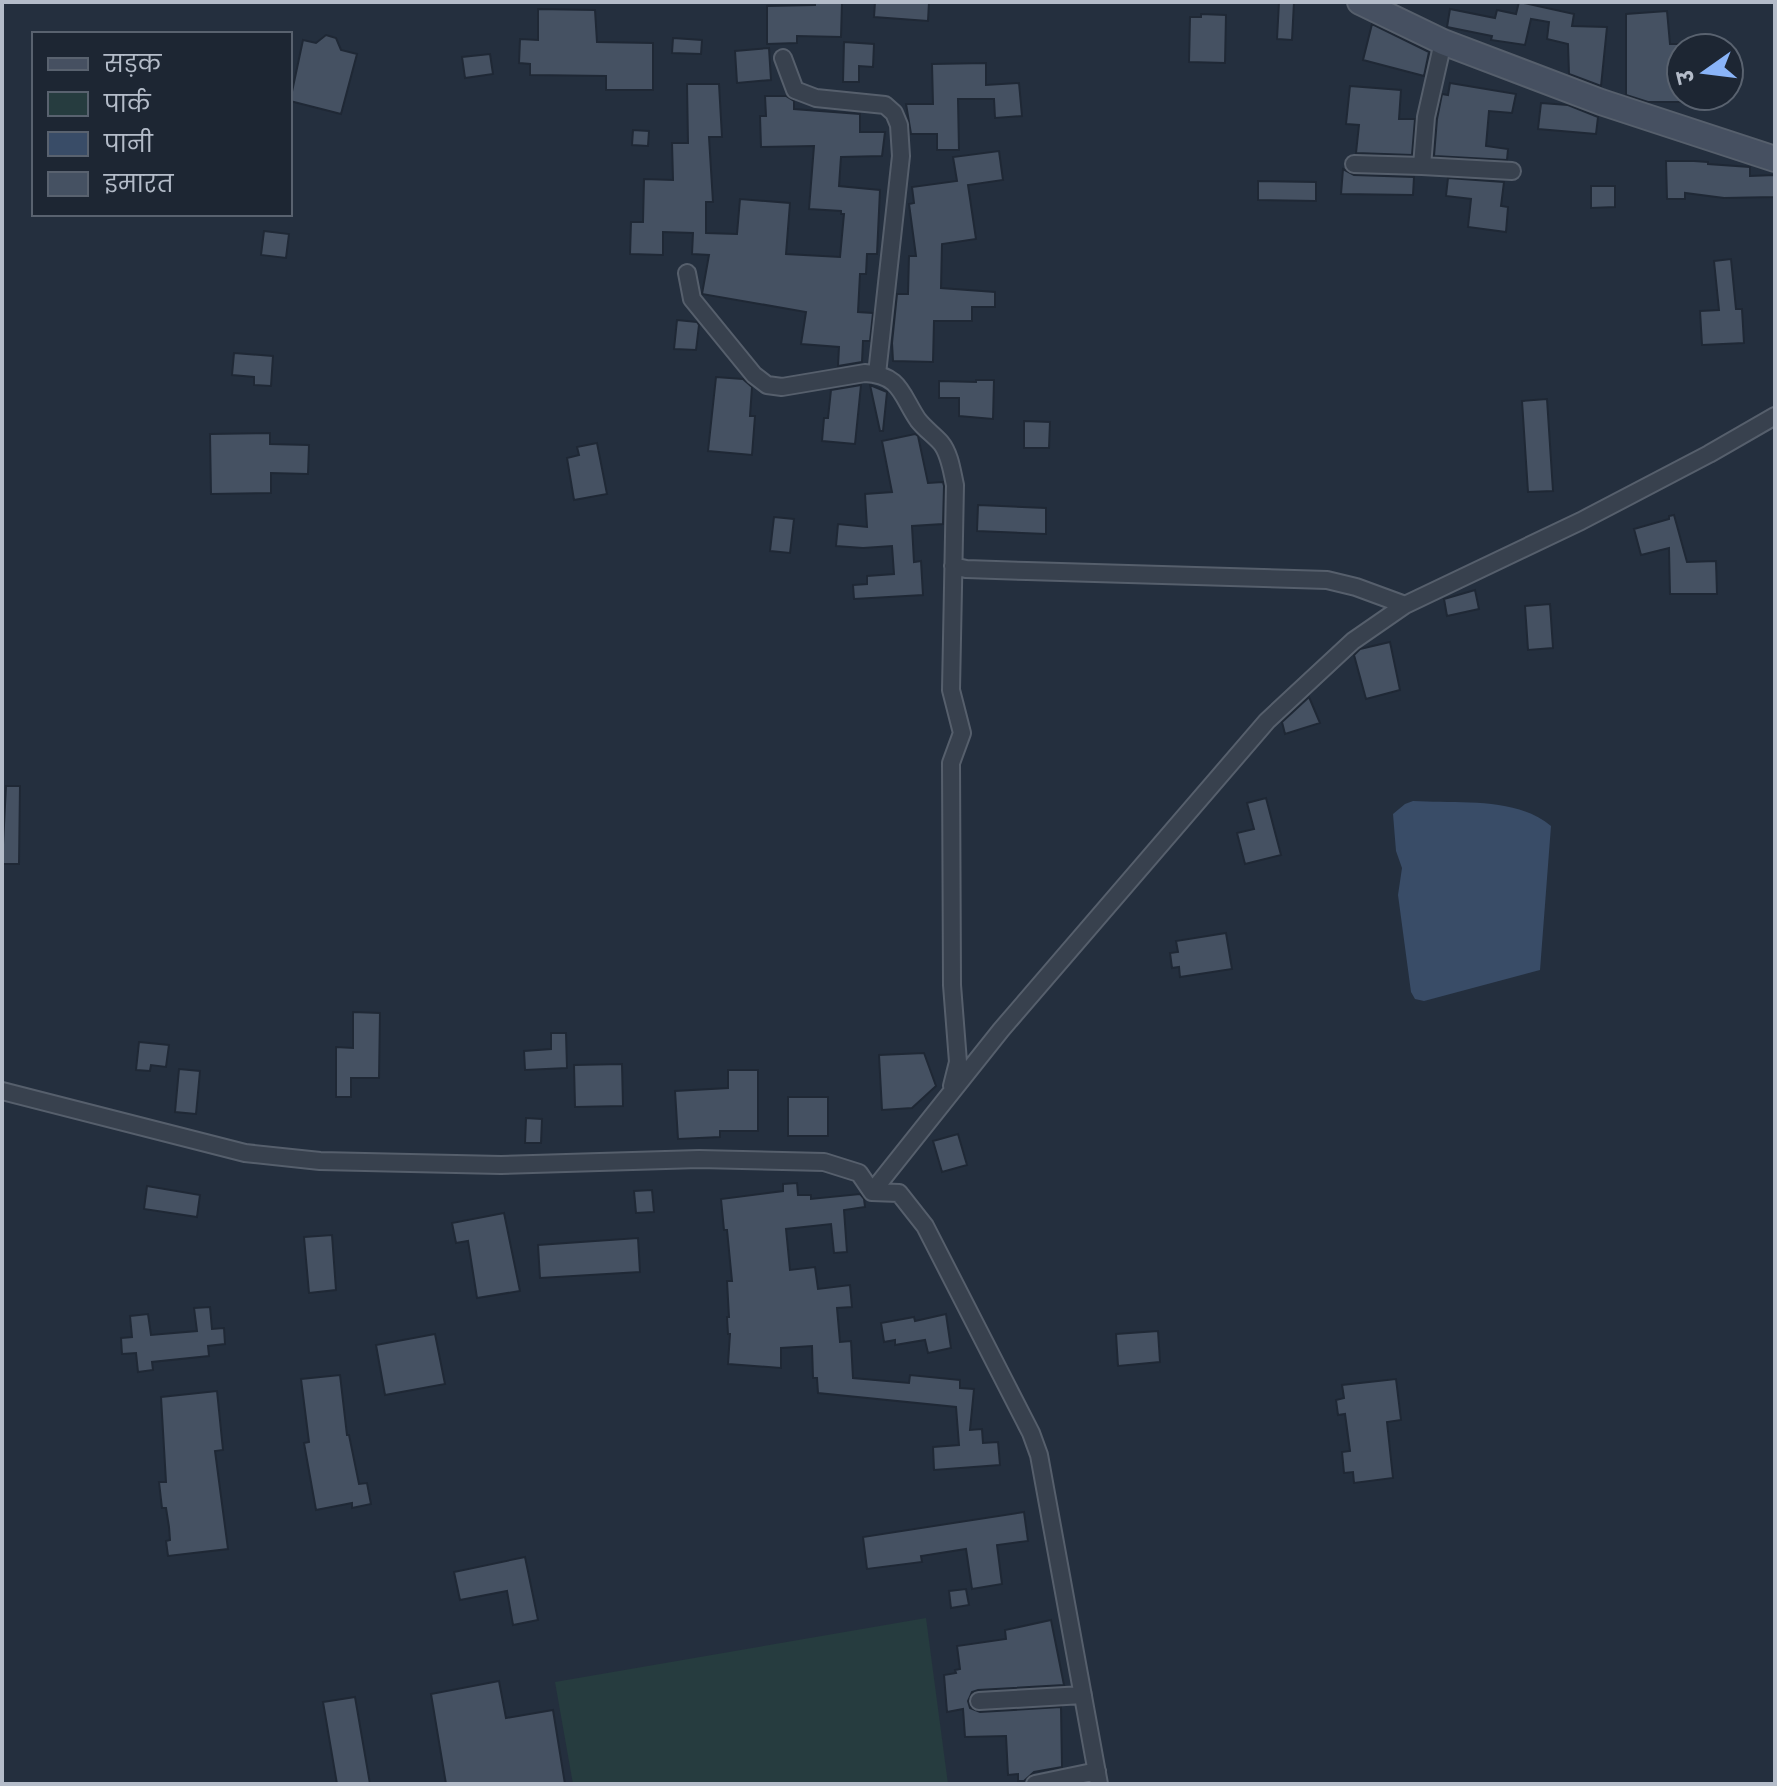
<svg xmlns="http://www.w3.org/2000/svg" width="1777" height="1786" font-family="Poppins,'Noto Sans Devanagari',sans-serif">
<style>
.green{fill:#263c3f}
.water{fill:#394c67}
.building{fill:#455162;stroke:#1f2835;stroke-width:2}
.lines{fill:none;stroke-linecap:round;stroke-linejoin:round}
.street-casing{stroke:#565f6c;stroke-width:20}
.secondary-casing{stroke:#565f6c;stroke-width:28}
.street{stroke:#38414e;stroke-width:16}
.secondary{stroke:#465061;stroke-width:24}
</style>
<rect width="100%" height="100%" fill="#242f3e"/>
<path class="green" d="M926 1618 948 1784H573L555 1682Z"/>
<path class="water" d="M1413 801C1457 804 1515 796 1551 826L1540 970 1424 1001 1415 999 1411 992 1398 895 1402 868 1396 851 1393 814 1405 804Z"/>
<path class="building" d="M815 2H842L841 37 797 36V43L767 44V6L815 5Z
M875 2H929L928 21 874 17Z
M1279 2H1294L1292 40 1277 39Z
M1519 2 1574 14 1572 26 1607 27 1601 86 1569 74 1568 44 1547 39 1549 22 1531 19 1525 45 1491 40 1492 36 1447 27 1450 9 1495 18 1497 10 1516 14Z
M538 9 595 10 597 42 653 43V90H606V76L530 75V64L519 63 520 39 538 40Z
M1667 11 1670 44H1681V102H1648L1626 95V14Z
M1201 14 1226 15 1225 63 1189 62 1190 17H1201Z
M1372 24 1429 52 1424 76 1363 60Z
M326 35 336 38 341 50 357 54 341 114 290 101 303 40 316 43Z
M673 38 702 40 701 54 672 53Z
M844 42 874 44 873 67 859 66V82H843Z
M769 48 771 80 737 83 735 51Z
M490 54 493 74 465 78 462 57Z
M986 63V85L1019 83 1022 116 995 118 994 99H958L959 150H937V134H911L906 104H933L932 64Z
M1450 83 1516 94 1512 113 1489 111 1486 146 1508 149 1507 160 1434 156 1437 119 1442 94 1448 95Z
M687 84H719L722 137H709L713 202H706V233L737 234 740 199 790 203 786 254 840 257 844 214H841V211L809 209 814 146 761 147 760 116H766L765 96H786L794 101V109L860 114V132H885L882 156 841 157 839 186 880 190 877 254H867L866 274H860L858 312 873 313 870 341H863L862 362 838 366 839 347 801 344 806 312 702 294 709 255 692 254 693 233 663 232V255L630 254 631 222H643L644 179 673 180 672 143H688Z
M1350 86 1401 90 1399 119H1415L1412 155 1356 153 1359 125 1346 124Z
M1541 103 1568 105 1598 117 1596 134 1538 129Z
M633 130 649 131 648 146 632 145Z
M999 151 1003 180 968 185 976 239 942 244 941 288 995 292V307H972V321H934L933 362 893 361 892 343 897 294H908L909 256H916L909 204 914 203 912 187 957 181 953 157Z
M1666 161H1694L1708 162V164L1750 167V176L1775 175V197L1724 198 1685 193V199H1667Z
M1343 169 1354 175 1414 177 1413 195 1341 194Z
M1448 178 1504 182 1501 206 1508 207 1506 232 1468 227 1471 199 1446 196Z
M1258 181 1316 182V201L1258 200Z
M1591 186H1615V207L1591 208Z
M264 231 289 234 286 258 261 255Z
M1731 259 1736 309H1742L1744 343 1702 345 1700 311 1719 310 1714 261Z
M677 320 697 322 699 325 696 350 674 349Z
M234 353 273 356 271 386 254 385V377L232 375Z
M716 377 743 379 752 387 750 416H755L752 455 708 451Z
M976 380H994L993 419 959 416V398H939V381L976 382Z
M861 385 855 444 822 441 824 418H828L831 390Z
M870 385 887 392 883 431H880Z
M1547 399 1553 491 1528 492 1522 401Z
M1024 421 1050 422 1049 448H1024Z
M270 433V444L309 445 308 474 271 473V493L211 494 210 434Z
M915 434 918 436 928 483 943 482 944 486 943 524 912 526 914 562 921 561 923 595 854 599 853 585 867 584V576L894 574 892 546 863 548 836 546 838 524 867 527 865 494 892 492 882 441Z
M597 443 607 494 574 500 567 458 579 455 577 447Z
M978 505 1046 508V534L977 531Z
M1674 515 1687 562 1716 561 1717 594H1670L1669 548 1641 555 1634 529 1669 519V516Z
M774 517 794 519 790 553 770 551Z
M1475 590 1479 609 1447 616 1444 599Z
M1550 604 1553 648 1528 650 1525 606Z
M1390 642 1400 690 1366 699 1354 655 1360 649Z
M1309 697 1320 723 1285 734 1282 722Z
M6 786H20L19 864H2Z
M1266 798 1281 855 1245 864 1237 833 1254 829 1247 803Z
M1226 933 1232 969 1180 977 1179 967 1172 968 1170 953 1178 952 1176 941Z
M353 1012 380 1013 379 1078H351V1097H336V1047L353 1048Z
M551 1033H566L567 1068 525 1070 524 1051 551 1049Z
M139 1042 169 1045 166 1067 151 1065 150 1071 136 1070Z
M924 1053 936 1086 912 1108 882 1110 879 1055Z
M622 1064 623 1106 575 1107 574 1065Z
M179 1069 200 1071 196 1114 175 1112Z
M728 1070H758V1131H720V1137L678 1139 675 1091 728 1088Z
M788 1097H828V1136H788Z
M526 1118 542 1119 541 1143H525Z
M958 1134 967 1165 942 1172 933 1141Z
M797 1183 798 1195H811V1199L860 1194 864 1199 865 1207 844 1210 847 1252 834 1253 831 1224 786 1229 790 1270 815 1267 818 1289 850 1285 852 1307 837 1308 840 1342 851 1341 853 1378 909 1383 910 1375 960 1380V1388L974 1389 970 1430 982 1429 983 1443 998 1442 1000 1465 934 1470 933 1447 959 1445 956 1407 818 1393 817 1378H813L812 1346 781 1348V1368L728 1364 730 1334H728L727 1317H729L727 1281H732L727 1230H724L721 1199 783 1191V1184Z
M147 1186 200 1195 197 1217 144 1209Z
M652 1190 654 1212 636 1213 634 1191Z
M504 1213 520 1291 477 1298 468 1241 456 1243 452 1223Z
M332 1235 336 1290 309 1293 304 1237Z
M638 1238 640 1272 540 1278 538 1245Z
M210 1307 212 1329 224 1328 225 1344 208 1346 209 1356 152 1362 153 1370 138 1372 136 1353 122 1354 121 1338 132 1337 130 1316 148 1314 151 1335 197 1331 194 1308Z
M946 1314 951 1348 928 1353 925 1340 895 1345V1340L884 1342 881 1323 914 1317 915 1321Z
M1158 1331 1160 1362 1118 1366 1116 1334Z
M435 1334 445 1384 385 1395 376 1345Z
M340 1375 347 1435H349L359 1484 367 1483 371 1504 352 1508V1503L316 1510 304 1443 309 1442 301 1379Z
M1396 1379 1401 1420 1387 1422 1393 1478 1354 1483 1353 1472 1344 1473 1342 1452 1350 1451 1345 1414 1338 1415 1336 1400 1344 1398 1342 1385Z
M217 1391 223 1450 215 1451 228 1549 168 1556 166 1541 170 1540 169 1527 166 1508H162L159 1482H166L161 1397Z
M1024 1512 1028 1541 997 1545 1002 1584 972 1589 966 1549 921 1556 922 1562 867 1569 863 1537Z
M525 1557 538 1620 513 1625 507 1591 460 1600 454 1572Z
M966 1589 969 1605 951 1608 949 1591Z
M1051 1620 1064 1685 978 1690 972 1692 968 1701 970 1708 980 1712 1061 1707 1062 1767 1034 1772 1024 1781H1018V1774L1008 1775 1006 1736 965 1737 963 1709 947 1712 944 1675 956 1673 955 1670 960 1669 957 1646 1006 1639 1005 1630Z
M499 1681 506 1718 553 1710 565 1784H446L431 1694Z
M355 1697 370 1784H337L323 1702Z"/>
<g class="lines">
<g class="street-casing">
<path id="street" d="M1443 42 1426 117 1422 166 1512 171
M783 58 795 90 816 98 885 105 894 113 899 125 901 156 877 374
M1354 164 1422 166
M687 273 692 299 754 375 767 385 782 387 865 373C901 375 901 395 918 420 925 429 934 435 941 443 950 454 952 472 955 485L951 690 962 733 951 763 952 985 958 1062 952 1086
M953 566 966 569 1027 571 1327 580 1356 587 1405 605
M2 1091 245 1153 320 1161 501 1165 699 1159 824 1162 859 1173 872 1192 899 1193 925 1226 1031 1433 1039 1455 1099 1784
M872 1192 1001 1030 1267 721 1353 641 1405 605 1581 521 1709 454 1775 416
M979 1701 1083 1695
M1035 1784 1097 1771"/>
</g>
<g class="secondary-casing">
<path id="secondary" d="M1360 2 1443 42 1601 102 1775 159"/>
</g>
<use href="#street" class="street"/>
<use href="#secondary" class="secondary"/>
</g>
<rect width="1777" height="1786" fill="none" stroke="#b4bcc9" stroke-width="8"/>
<rect x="32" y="32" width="260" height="184" fill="#1d2633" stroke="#59626f" stroke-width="2"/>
<rect x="48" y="58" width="40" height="12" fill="#465061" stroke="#59626f" stroke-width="2"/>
<text x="104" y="72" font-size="24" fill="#b4bcc9">सड़क</text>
<rect x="48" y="92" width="40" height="24" fill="#263c3f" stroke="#59626f" stroke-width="2"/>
<text x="104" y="112" font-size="24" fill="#b4bcc9">पार्क</text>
<rect x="48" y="132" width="40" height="24" fill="#394c67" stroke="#59626f" stroke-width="2"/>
<text x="104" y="152" font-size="24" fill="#b4bcc9">पानी</text>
<rect x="48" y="172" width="40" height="24" fill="#455162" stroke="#59626f" stroke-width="2"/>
<text x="104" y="192" font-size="24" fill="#b4bcc9">इमारत</text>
<g transform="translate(1705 72) rotate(256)"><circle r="38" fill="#1d2633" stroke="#59626f" stroke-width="2"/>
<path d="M0-6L14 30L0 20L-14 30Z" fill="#8ab4f8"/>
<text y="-12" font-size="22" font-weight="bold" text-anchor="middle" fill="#b4bcc9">उ</text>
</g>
</svg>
